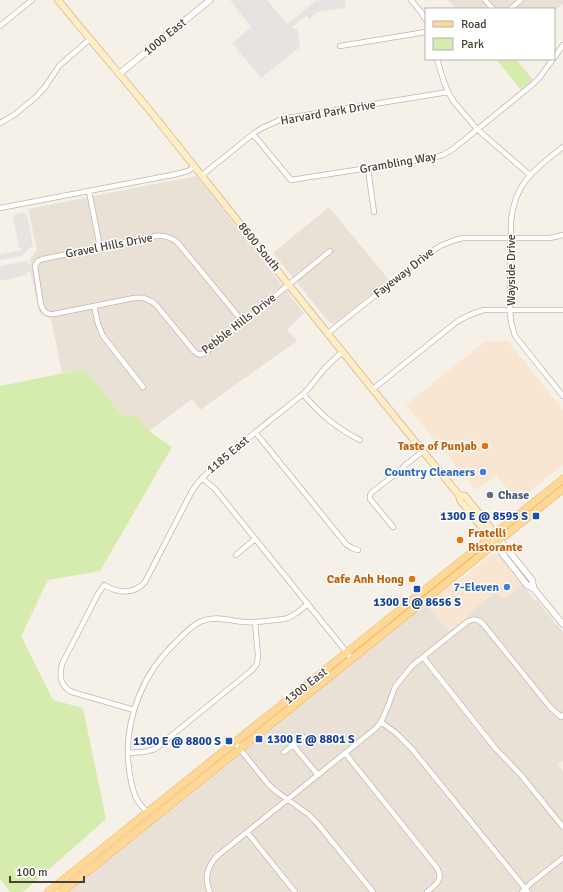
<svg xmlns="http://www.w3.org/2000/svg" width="563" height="892" font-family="Signika,sans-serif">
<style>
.residential{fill:#e9e1d6}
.commercial{fill:#f8e5d2}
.green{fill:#d6ecae}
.parking{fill:#e6e3e0}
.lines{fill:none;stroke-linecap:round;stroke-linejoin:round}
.minor-casing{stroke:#c1b7aa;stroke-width:6}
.tertiary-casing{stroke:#c1b7aa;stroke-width:7}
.secondary-casing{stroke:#dbc397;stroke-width:8}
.primary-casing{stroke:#ecb55f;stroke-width:8}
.minor{stroke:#fff;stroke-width:4.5}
.tertiary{stroke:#fff;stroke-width:5.5}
.secondary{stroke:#ffedc8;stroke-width:6}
.primary{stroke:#ffd897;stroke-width:7}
.food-dot{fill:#e8710a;stroke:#fff;stroke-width:1.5}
.shop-dot{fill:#3f7fe0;stroke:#fff;stroke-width:1.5}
.service-dot{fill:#5c6f8a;stroke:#fff;stroke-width:1.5}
.transit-dot{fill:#1a4fb4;stroke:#fff;stroke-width:1.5}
.labels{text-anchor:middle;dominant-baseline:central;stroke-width:3;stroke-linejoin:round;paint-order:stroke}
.street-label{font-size:12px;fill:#494036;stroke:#fff}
.food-label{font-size:12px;font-weight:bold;fill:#c56008;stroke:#fff;text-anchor:end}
.shop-label{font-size:12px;font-weight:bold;fill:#366cbe;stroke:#fff;text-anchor:end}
.service-label{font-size:12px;font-weight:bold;fill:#4e5e75;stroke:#fff;text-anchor:start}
.transit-label{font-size:12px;font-weight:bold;fill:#164399;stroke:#fff;text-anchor:end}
</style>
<rect width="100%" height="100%" fill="#f5f0e8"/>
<path class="residential" d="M448 0H563V4L554 11V9H456Z
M196 176 304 313 287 330 297 341 200 410 192 399 149 431 136 415 123 416 84 369 62 373 51 318 44 316 39 311 32 278 30 271 31 258 37 249 28 209Z
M329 207 389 280 335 323 332 324 329 322 273 253Z
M522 584 534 599 537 600 563 632V760L558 765 563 771V892H67L426 604 449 631 465 619 475 608 497 591 503 599Z"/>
<path class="commercial" d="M486 341H508L563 410V465L517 501 496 475 476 490 406 405Z
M494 554 498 555 501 557 522 584 503 599 497 591 475 608 465 619 449 631 426 604 446 589 464 577 491 555Z"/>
<path class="green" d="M496 59H516L533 80 521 90Z
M84 369 123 416 136 415 149 431 172 447 100 571 48 580 21 636 53 700 83 708 106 819 23 892H10L0 879V386Z"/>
<path class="parking" d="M230 0H267L287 24 317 0H345L346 8 317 12 309 19 307 16H306L292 27 293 29 297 28 300 47 261 78 232 43 251 27Z
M23 212 24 214 27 213 33 247H30L26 252 22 256 0 260V254L21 250 22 249 21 248H19L13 216 15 215 16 214Z
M27 261 28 264H30V271L27 272V275L0 281V266Z"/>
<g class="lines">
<g class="minor-casing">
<path id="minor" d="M411 0 421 12 426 20
M485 0 493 9
M510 9 521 0
M0 26 32 0
M340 46 426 32
M554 58 563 45
M437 59 444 82 448 92 454 102 477 129 530 175
M0 123 14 115 36 97 45 87 59 66 90 39
M253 134 291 180 432 158 443 155 453 149 532 85 540 77 553 59
M563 147C534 170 515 182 511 221L510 310 511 322 515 336 563 396
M368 169 374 212
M201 176 253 134 262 128 282 119 448 92
M89 191 100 247
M0 208 177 174 188 171 194 167
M94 306 98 324 103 336 143 387
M243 322 178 243C171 237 165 235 156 236L43 259 38 261 35 266 41 305C43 311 47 315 54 314L134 298C144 297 150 299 157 306L193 350C197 354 199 356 205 353L330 251
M328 333 426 255 440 246 455 240 463 238H550L563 235
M373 389 454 324C463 317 473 313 484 310H563
M303 394C320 414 336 428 360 440
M255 432 346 544 352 548 358 550
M202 478 215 489 352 659
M393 527 370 499V496L371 493 402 469 404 466 423 451
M236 555 255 539
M423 657 495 748 521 775 563 827
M134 710 72 692C60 686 59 676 62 664L98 594 104 585C117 593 134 595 145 582L192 491C203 474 219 463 234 450 256 431 280 413 303 394L308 389 325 368 343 351
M381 722 396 733 412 749 528 892
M235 743 269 785 277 792 308 814 317 823 373 892
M293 745 318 775
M284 752 303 737
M128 753 144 752 155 749 252 670 257 664 258 656 255 622
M345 753 437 868C444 880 436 884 427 892
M147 812C143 808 139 803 136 798 131 786 129 772 128 759 126 715 144 672 176 642 184 634 194 623 205 620 217 616 232 621 244 622 257 623 271 620 284 619 294 617 300 610 308 604
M247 832 295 892
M210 892C204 880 207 867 216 857L375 729 381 722 388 706 395 687 407 672 413 665 467 622C474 618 478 619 483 624L550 707 561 717 563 715
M522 892 531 883 563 858"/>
</g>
<g class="tertiary-casing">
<path id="tertiary" d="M119 74 210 0
M500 540 532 580 534 589
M495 544 527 585 534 589 563 624"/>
</g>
<g class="secondary-casing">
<path id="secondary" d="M58 0C91 41 126 81 159 122 257 245 354 368 454 489L459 495 460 500 495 544
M459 495 465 496 500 540"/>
</g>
<g class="primary-casing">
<path id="primary" d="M48 892 563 479
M62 892 563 489"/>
</g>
<use href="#minor" class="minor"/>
<use href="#tertiary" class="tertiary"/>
<use href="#secondary" class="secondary"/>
<use href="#primary" class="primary"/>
</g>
<g class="food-dot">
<circle cx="485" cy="446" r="4"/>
<circle cx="460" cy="540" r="4"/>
<circle cx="412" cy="579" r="4"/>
</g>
<g class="shop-dot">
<circle cx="483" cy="472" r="4"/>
<circle cx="507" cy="587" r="4"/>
</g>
<circle class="service-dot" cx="490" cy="495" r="4"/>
<g class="transit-dot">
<rect x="532" y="512" width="8" height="8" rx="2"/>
<rect x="413" y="585" width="8" height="8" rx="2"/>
<rect x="255" y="735" width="8" height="8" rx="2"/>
<rect x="225" y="737" width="8" height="8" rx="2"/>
</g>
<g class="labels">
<g class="street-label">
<text transform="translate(165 37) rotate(-39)">1000 East</text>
<text transform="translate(328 113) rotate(-10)">Harvard Park Drive</text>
<text transform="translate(398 163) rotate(-10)">Grambling Way</text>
<text transform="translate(109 246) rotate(-11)">Gravel Hills Drive</text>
<text transform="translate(259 247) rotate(51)">8600 South</text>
<text transform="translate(511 270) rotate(-90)">Wayside Drive</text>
<text transform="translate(404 273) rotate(-38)">Fayeway Drive</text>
<text transform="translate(239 324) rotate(-38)">Pebble Hills Drive</text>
<text transform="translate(228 455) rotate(-40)">1185 East</text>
<text transform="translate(306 686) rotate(-38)">1300 East</text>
</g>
<g class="food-label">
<text x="477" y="446">Taste of Punjab</text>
<text x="468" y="533" text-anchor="start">Fratelli<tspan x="468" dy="14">Ristorante</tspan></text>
<text x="404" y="579">Cafe Anh Hong</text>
</g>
<g class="shop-label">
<text x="475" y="472">Country Cleaners</text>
<text x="499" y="587">7-Eleven</text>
</g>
<g class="service-label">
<text x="498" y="495">Chase</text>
</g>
<g class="transit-label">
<text x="528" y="516">1300 E @ 8595 S</text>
<text x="417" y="602" text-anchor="middle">1300 E @ 8656 S</text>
<text x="267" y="739" text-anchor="start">1300 E @ 8801 S</text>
<text x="221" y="741">1300 E @ 8800 S</text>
</g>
</g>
<rect x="425" y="8" width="130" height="52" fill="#ffffff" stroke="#b6b3af"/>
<rect x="433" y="21" width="20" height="6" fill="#ffd897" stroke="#b6b3af"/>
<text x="461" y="28" font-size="12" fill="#494036">Road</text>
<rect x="433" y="38" width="20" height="12" fill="#d6ecae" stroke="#b6b3af"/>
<text x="461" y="48" font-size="12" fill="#494036">Park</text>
<path d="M10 876v6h74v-6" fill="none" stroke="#494036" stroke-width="2"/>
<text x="16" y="876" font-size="12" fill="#494036" stroke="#ffffff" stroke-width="3" paint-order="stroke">100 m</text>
</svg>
